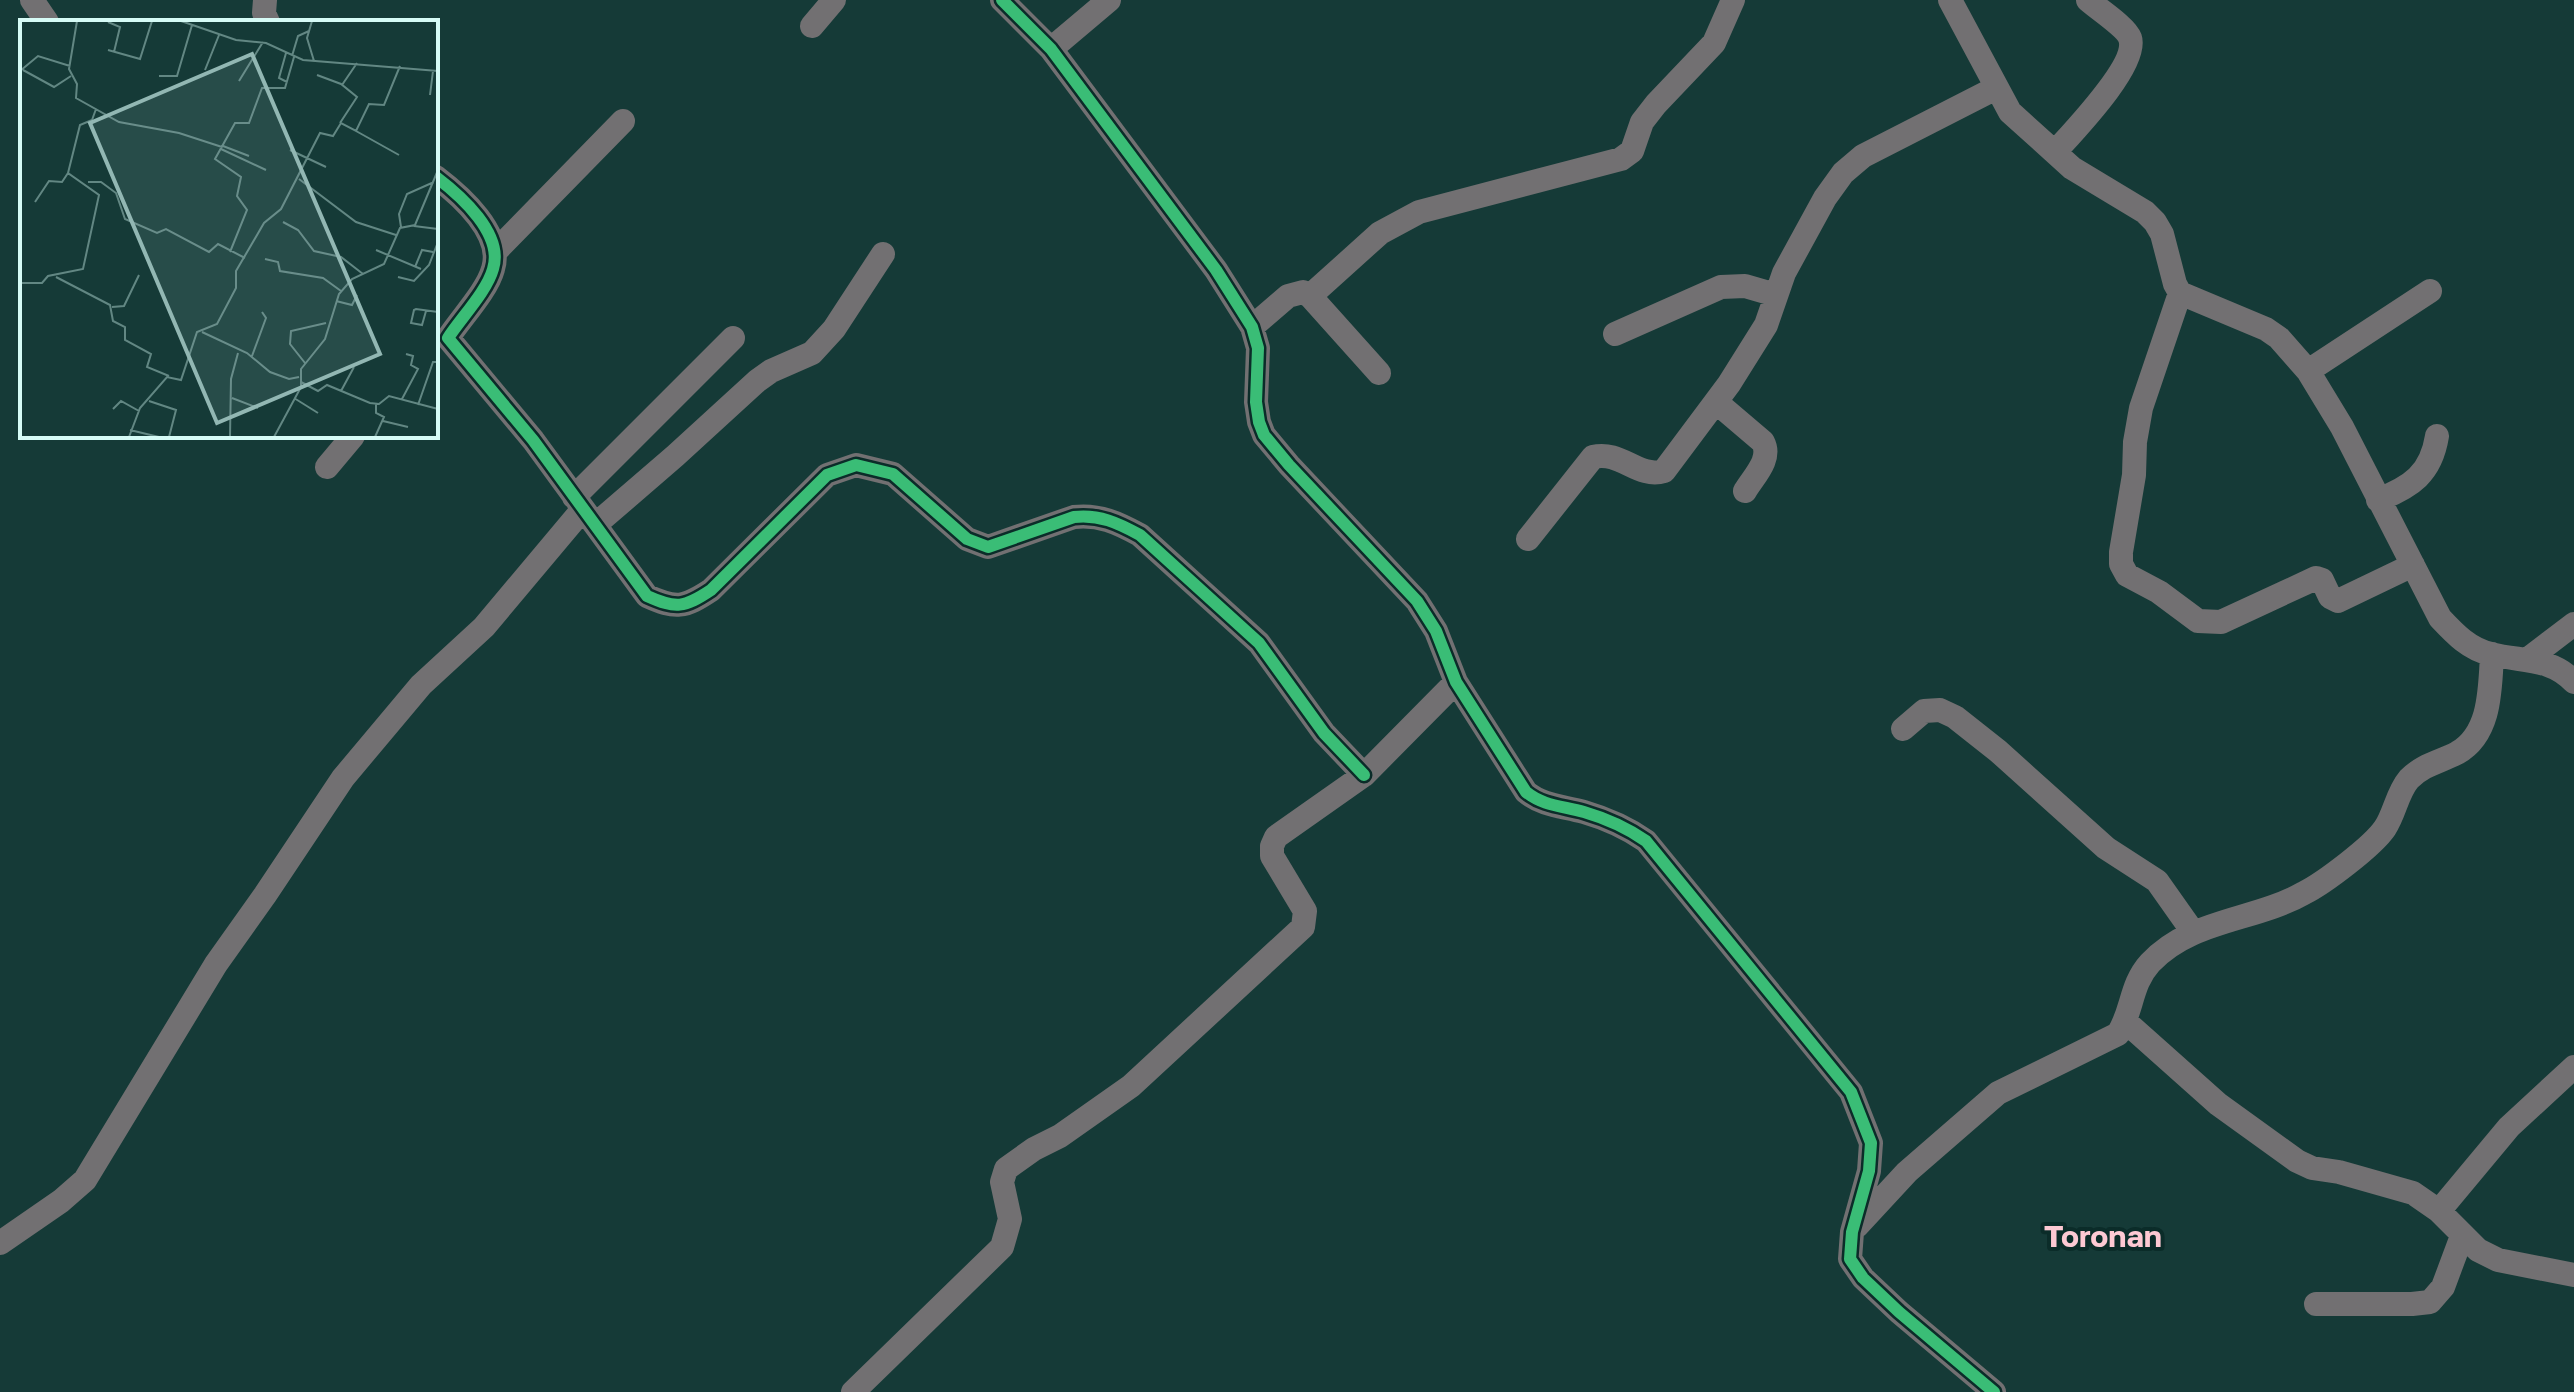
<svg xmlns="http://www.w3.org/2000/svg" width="2574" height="1392" font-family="'Golos Text',sans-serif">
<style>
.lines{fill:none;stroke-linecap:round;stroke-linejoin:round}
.minor{stroke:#727072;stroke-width:24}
.cycleway-casing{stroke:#0b2c29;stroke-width:17}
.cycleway{stroke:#3abd76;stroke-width:12}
.labels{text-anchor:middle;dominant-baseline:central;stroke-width:8;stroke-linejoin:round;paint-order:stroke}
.quarter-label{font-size:30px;font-weight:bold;fill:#fdc9d3;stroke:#0b2c29}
.inset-road{fill:none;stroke:#628783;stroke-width:2}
.view{fill:#92b7b3;fill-opacity:0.15;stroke:#92b7b3;stroke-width:4}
.inset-edge{fill:none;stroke:#d6fbf6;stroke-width:4}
</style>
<rect width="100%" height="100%" fill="#153a37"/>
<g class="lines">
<path class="minor" d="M32 0 47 22
M265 0 264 13 268 22
M1002 0 1051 49 1216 270 1252 327 1258 348 1256 402 1259 422 1264 435 1289 465 1417 601 1436 631 1456 682 1526 792C1543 806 1563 806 1584 812 1608 819 1626 827 1646 841L1851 1092 1871 1143 1869 1171 1852 1232 1850 1259 1863 1278 1899 1312 1994 1392
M1950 0 2010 112 2072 168 2145 212 2155 222 2162 234 2175 284 2180 293 2266 329 2279 338 2308 371 2342 427 2440 618C2455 634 2469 649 2491 654 2522 662 2551 657 2574 682
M812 26 834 0
M1051 49 1109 0
M2055 152C2072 133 2139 64 2130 38 2126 27 2098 9 2088 0
M436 177C461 196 504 234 493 269 487 291 461 318 448 338L533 440 647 596C676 609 684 608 711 590L827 475 856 465 893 474 967 539 988 547 1074 517C1099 514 1118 523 1140 535L1259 643 1324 733 1364 775
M495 252 623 121
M2180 293 2141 408 2135 442 2134 475 2121 552V564L2127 575 2159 592 2198 621 2221 622 2316 578 2322 580 2330 597 2338 601 2413 565
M1310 296 1380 233 1419 212 1621 159 1632 151 1642 122 1656 104 1714 43 1733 0
M1252 327 1288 296 1303 292 1310 296 1379 373
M1615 334 1721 287 1745 286 1776 295
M2308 371 2430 291
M1716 402 1763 442C1772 459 1754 476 1745 491
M327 467 353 436
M574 497 733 338
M2378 500C2411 487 2431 474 2437 436
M595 525 675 456 757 381 771 371 812 353 834 329 883 254
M1528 539 1593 457C1621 450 1638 479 1664 471L1729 384 1766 325 1784 273 1825 198 1843 173 1863 156 1996 88
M2528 659 2574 624
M1903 729 1924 711 1940 710 1955 717 1998 751 2106 848 2157 881 2193 932
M2126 1022 2218 1104 2297 1161 2312 1168 2339 1172 2413 1193 2439 1211 2478 1250 2498 1260 2574 1275
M2439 1211 2509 1127 2574 1067
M1857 1226 1907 1172 1998 1093 2118 1034C2133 1011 2130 985 2150 963 2191 919 2255 921 2304 893 2324 883 2373 846 2385 828 2395 813 2397 793 2409 779 2424 764 2440 762 2457 753 2491 734 2490 689 2492 654
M0 1243 61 1201 85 1180 216 964 265 895 343 778 421 685 484 627 583 509
M2316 1304H2412L2430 1302 2443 1287 2462 1236
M853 1392 1002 1247 1010 1219 1002 1182 1006 1169 1034 1149 1060 1136 1131 1086 1303 927 1305 911 1272 856V846L1276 837 1364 775 1456 682"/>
<g class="cycleway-casing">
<path id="cycleway" d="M1002 0 1051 49 1216 270 1252 327 1258 348 1256 402 1259 422 1264 435 1289 465 1417 601 1436 631 1456 682 1526 792C1543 806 1563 806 1584 812 1608 819 1626 827 1646 841L1851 1092 1871 1143 1869 1171 1852 1232 1850 1259 1863 1278 1899 1312 1994 1392
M436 177C461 196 504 234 493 269 487 291 461 318 448 338L533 440 647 596C676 609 684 608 711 590L827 475 856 465 893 474 967 539 988 547 1074 517C1099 514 1118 523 1140 535L1259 643 1324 733 1364 775"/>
</g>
<use href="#cycleway" class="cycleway"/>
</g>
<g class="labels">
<g class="quarter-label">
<text x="2103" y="1236">Toronan</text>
</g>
</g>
<g transform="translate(20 20)">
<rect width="418" height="418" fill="#153a37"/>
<path class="inset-road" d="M57 1 49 49 57 64 56 78 99 102 159 113 202 127M161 1 216 20 246 23 283 40 418 51M292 1 287 18 294 41M88 2 100 7 94 32M88 30 120 39 132 1M266 33 259 58 267 62M272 36 278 16 289 11M3 50 34 67 51 56M185 50 199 15M0 51 18 36 50 46M297 55 321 64 337 77 320 103M139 56H157L172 5M219 61 243 22M322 65 337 43M410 75 413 51M336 111 379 135M203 126 229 136M201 129 246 150M270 130 306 147M279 159 336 202 376 215M68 162H81L96 173 105 199 137 213 146 209 189 232 198 224 225 238M15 182 29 161 42 162 48 153M263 202 278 210 294 231 321 237 343 254M394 206 418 209M381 207 379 194 387 174 414 162M356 230 401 249M210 232 227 190 217 176 221 157 195 139 215 103H229L242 68H265L274 37M245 239 258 242 260 251 303 258 321 271M395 247 402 230 413 232M36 257 90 285 93 301 105 307V320L131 334 127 347 149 356M378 257 394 261 409 245 418 222M0 263H22L28 256 63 249 79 175 48 153 60 105 72 100 76 89M316 281 332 285 337 275M92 287 104 286 119 255M406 291 402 305 391 303 394 290 396 289 418 292M182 312 227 333 250 352 269 359 279 357M232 336 246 298 242 292M285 343 270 324 271 311 306 303M281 362 298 371 307 365 350 383 359 384 369 376 418 389M321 371 334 347M212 378 238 388M274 378 298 393M382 379 398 349 391 345 393 336 386 334M129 381 156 390 149 417M398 385 413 342H418M93 389 101 381 119 391M363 401 388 407M110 410 139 417M109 417 120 388 147 357 161 360 177 312 197 304 216 268V251L244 203 261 189 300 113 313 116 321 103 336 111 349 84 364 85 380 46M210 417 211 359 218 333M254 417 281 367V349L305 319 319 274 332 259 364 244 380 208 395 205 418 150M355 417 364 397 356 393V384"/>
<path class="view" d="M232 34 360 334 197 403 70 103Z"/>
<rect width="418" height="418" class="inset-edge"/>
</g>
</svg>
